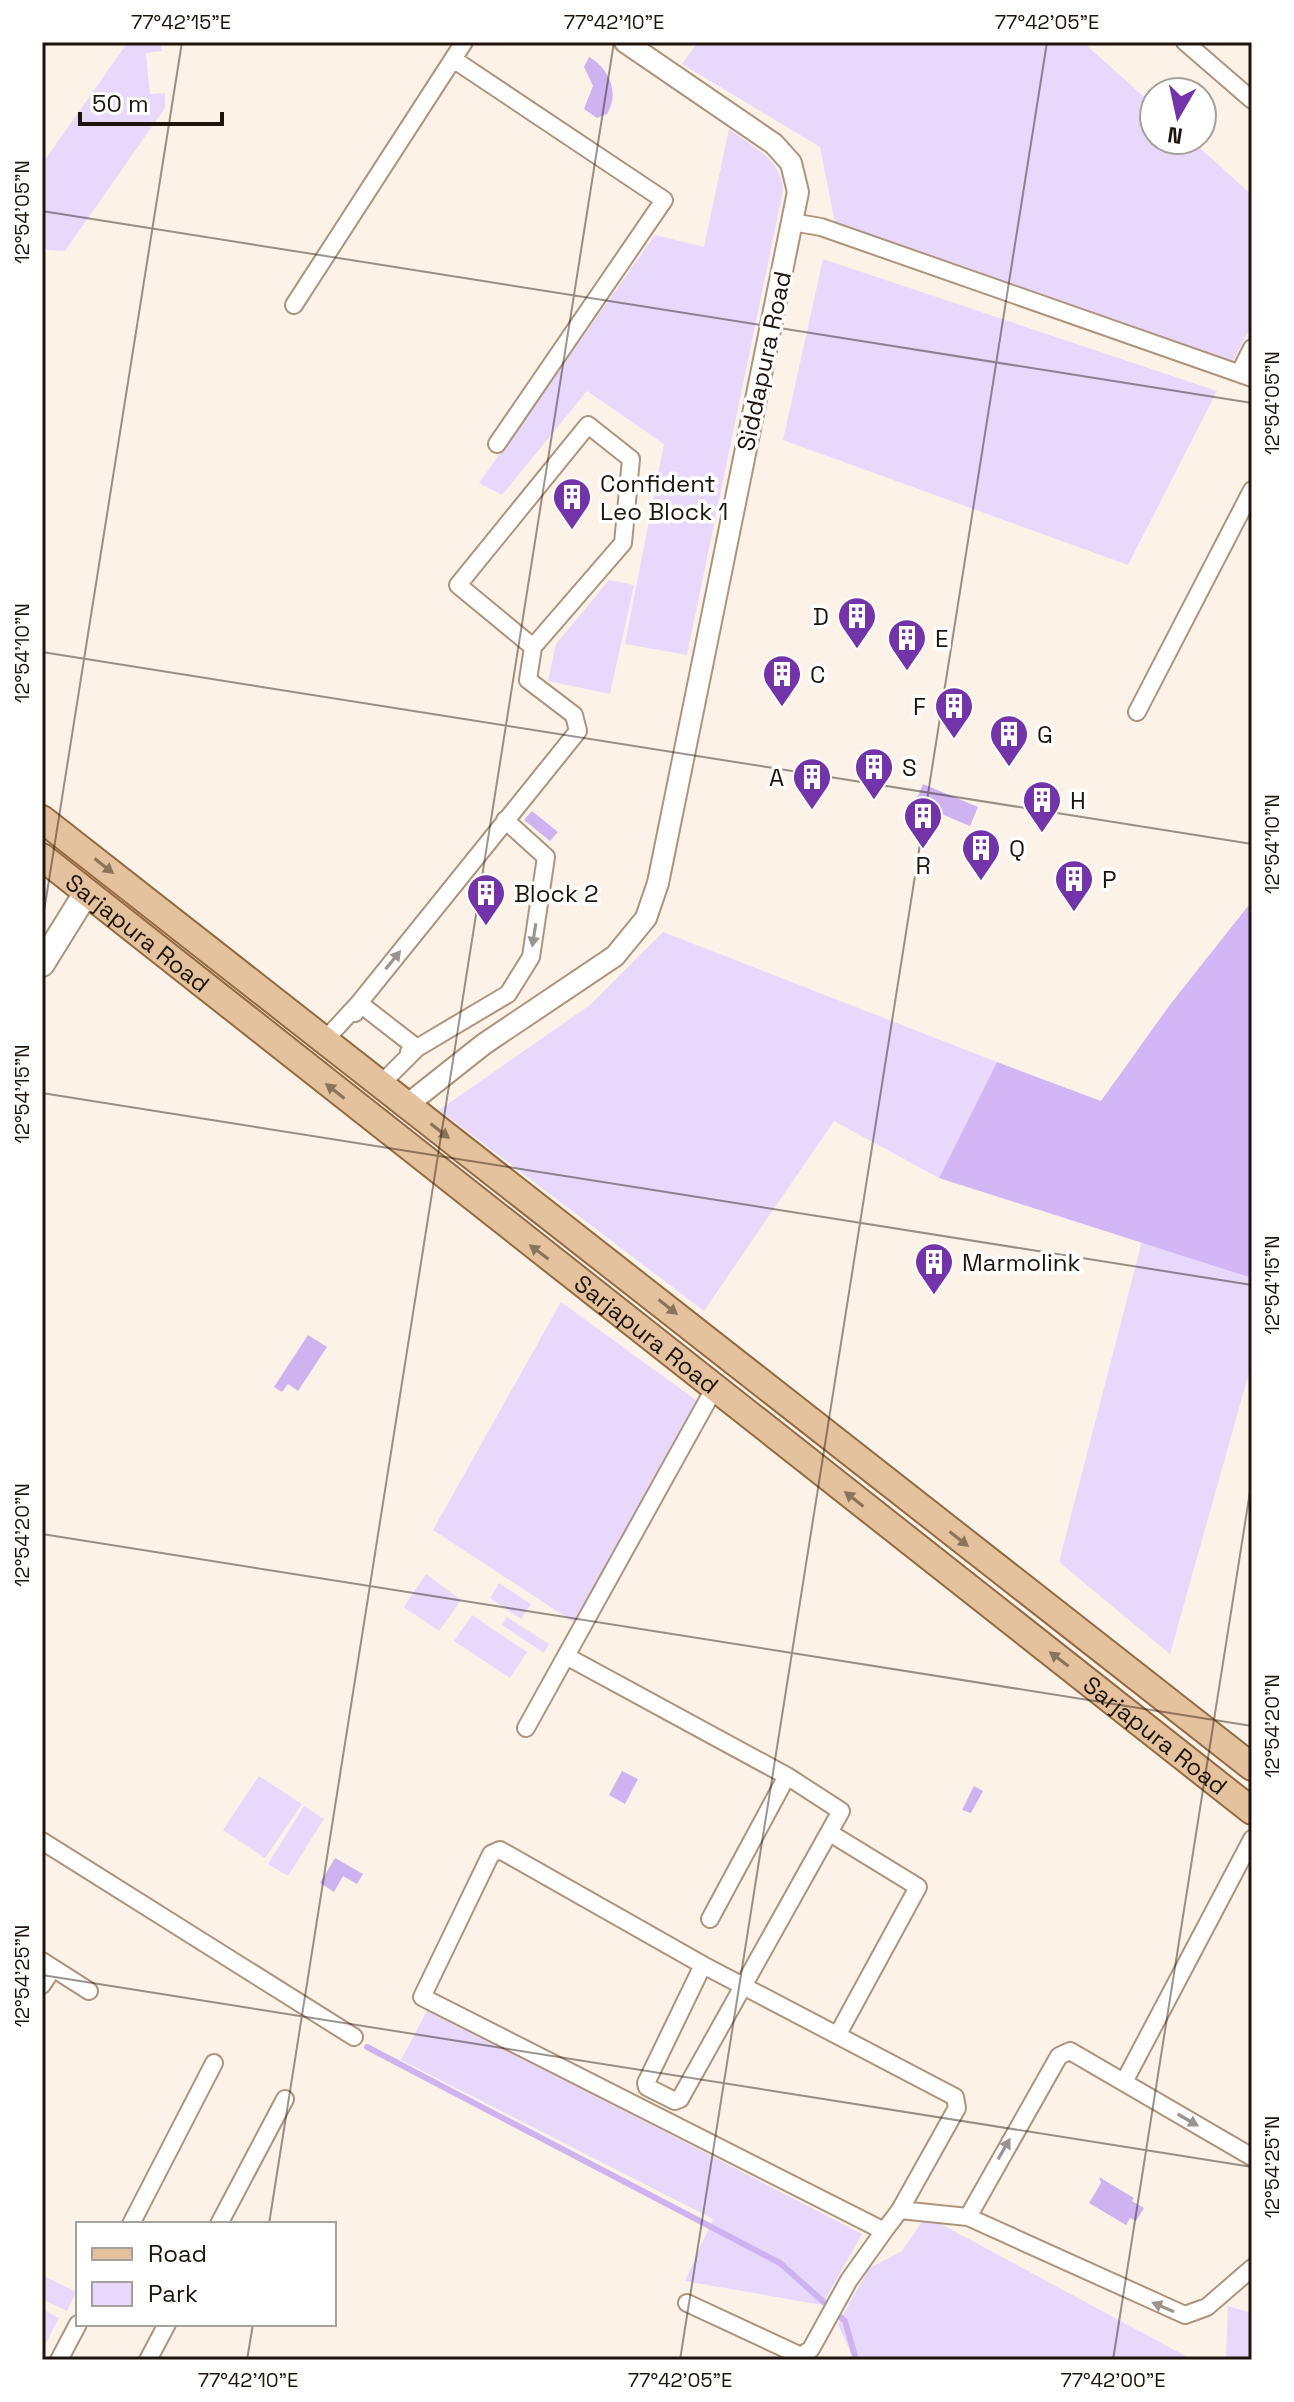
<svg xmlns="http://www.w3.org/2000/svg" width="1294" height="2402" font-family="'Space Grotesk',sans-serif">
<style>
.green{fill:#e8d9fc}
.forest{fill:#d2b6f5}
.water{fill:#cfb3f1}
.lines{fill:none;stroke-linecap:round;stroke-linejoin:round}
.stream{stroke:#cfb3f1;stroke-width:6}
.minor-casing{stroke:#ae947c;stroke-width:20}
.tertiary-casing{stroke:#ae947c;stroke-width:24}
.secondary-casing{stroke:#ae947c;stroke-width:28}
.primary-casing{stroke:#946a41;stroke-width:30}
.minor{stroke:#fff;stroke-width:16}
.tertiary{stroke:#fff;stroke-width:20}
.secondary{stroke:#fff;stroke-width:24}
.primary{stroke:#e5c29e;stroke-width:26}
.oneway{fill:#8b745c}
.oneway2{fill:#9a9591}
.ticks{fill:none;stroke:#1e140b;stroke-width:2;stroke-opacity:0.45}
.labels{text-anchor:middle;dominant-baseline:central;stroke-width:7;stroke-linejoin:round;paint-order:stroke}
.street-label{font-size:24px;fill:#1e140b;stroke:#fff}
.poi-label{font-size:24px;fill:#1e140b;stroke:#fff;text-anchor:start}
.neatline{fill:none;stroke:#1e140b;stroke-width:3}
.ticks-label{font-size:20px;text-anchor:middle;fill:#1e140b}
</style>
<rect width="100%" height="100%" fill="#fdf2e7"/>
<path class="green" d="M128 42H160L162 51 146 53 150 94 165 93V108L65 251 48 250 42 246V164Z
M698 42H1083L1154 106V140H1191L1252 195V324L1230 367 835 223 820 147 682 64Z
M729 129C751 146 783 160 783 191L687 655 625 644 664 444 587 391 502 495 479 483 655 235 704 247Z
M823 259 1217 391 1128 565 783 440Z
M609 580 634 585 610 694 548 681 556 644Z
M663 932 997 1062 939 1178 834 1121 704 1311 439 1110 590 1005Z
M1142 1241 1252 1278V1362L1170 1654 1059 1562Z
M561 1302 700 1403 575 1623 433 1530Z
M426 1574 461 1600 439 1631 404 1607Z
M499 1583 531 1604 521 1619 490 1598Z
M472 1615 527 1652 510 1678 454 1641Z
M507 1617 549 1644 544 1653 502 1625Z
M259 1776 302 1804 265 1858 223 1830Z
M304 1806 324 1819 288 1876 268 1864Z
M428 2009 862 2234 822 2305 685 2281 713 2219 401 2060Z
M926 2216 1193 2360H854L838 2324 869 2268 902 2251Z
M42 2275 76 2292 67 2311 42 2299Z
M1228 2306 1252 2313V2360H1226Z
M42 2309 59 2318 42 2350Z"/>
<path class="forest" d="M1252 901V1278L939 1178 997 1062 1101 1101 1169 1006Z"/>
<path class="water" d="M589 57C609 68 620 93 607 114L597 118 584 109 593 86 584 67Z
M923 784 978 807 970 826 915 803Z
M532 811 558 832 550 841 524 820Z
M308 1335 327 1347 298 1391 288 1384 282 1392 274 1387Z
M622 1771 638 1779 625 1804 609 1795Z
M974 1786 983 1791 971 1813 962 1810Z
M335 1858 363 1874 357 1884 343 1876 334 1892 320 1883Z
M1099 2177 1134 2198 1132 2201 1144 2208 1136 2221 1130 2218 1126 2225 1089 2203 1101 2183Z"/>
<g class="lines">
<path class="stream" d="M367 2047 780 2263 845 2321 856 2360"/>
<g class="minor-casing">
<path id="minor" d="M1185 42 1252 100
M453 59 664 200 497 444
M792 222 821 227 1252 378
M294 305 464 42
M1240 372 1252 348
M1137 712 1252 490
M355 1013 359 1003 417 1048 409 1052
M325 1040 359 1003 578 731 574 715 528 680 533 647 623 543 631 459 588 425 458 585 533 647
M381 1084 417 1048 508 994 531 957 546 857 505 820
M566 1656 787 1776 841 1811 680 2099 675 2101 647 2087 646 2083 703 1965
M526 1728 714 1389
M830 1833 918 1887 838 2034
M42 1841 354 2037
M710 1919 787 1776
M42 1961 89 1991
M42 1985 53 1968
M1124 2082 1252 1839
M900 2210 957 2108 955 2097 703 1965 500 1850 491 1854 422 1997 884 2231 900 2210 968 2217 1185 2315 1207 2307 1252 2268
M968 2217 1059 2056 1070 2051 1252 2157
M131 2224 214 2063
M219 2224 285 2099
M687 2303 801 2356 811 2349 849 2280 884 2231
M59 2360 78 2324
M148 2360 167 2324"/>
</g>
<g class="tertiary-casing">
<path id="tertiary" d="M407 1105 484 1044 615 956 646 918 658 883 798 192 791 163 774 144 625 42"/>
</g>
<g class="secondary-casing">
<path id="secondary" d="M42 964 86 893"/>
</g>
<g class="primary-casing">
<g id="primary">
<path d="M42 819 1252 1767"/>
<path id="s1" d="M42 857 1252 1811"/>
</g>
</g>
<use href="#minor" class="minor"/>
<use href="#tertiary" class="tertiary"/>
<use href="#secondary" class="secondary"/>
<use href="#primary" class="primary"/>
</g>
<defs><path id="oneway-solid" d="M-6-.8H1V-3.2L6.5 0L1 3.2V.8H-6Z" transform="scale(2)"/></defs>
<g class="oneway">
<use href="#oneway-solid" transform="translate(104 866) rotate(38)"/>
<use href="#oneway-solid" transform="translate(335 1091) rotate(-142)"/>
<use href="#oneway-solid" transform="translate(440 1131) rotate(38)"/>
<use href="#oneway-solid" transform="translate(539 1252) rotate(-143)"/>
<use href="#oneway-solid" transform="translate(668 1307) rotate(38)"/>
<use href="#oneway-solid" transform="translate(854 1499) rotate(-142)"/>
<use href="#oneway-solid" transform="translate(959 1539) rotate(38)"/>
<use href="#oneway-solid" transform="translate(1059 1659) rotate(-143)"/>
</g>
<g class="oneway2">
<use href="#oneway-solid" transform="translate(534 935) rotate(99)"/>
<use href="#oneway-solid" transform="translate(393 960) rotate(-51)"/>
<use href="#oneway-solid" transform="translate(1188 2120) rotate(30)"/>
<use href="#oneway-solid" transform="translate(1004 2149) rotate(-60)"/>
<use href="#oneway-solid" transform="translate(1163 2307) rotate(-157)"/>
</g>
<path class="ticks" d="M42 211 1252 403M42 652 1252 844M42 924 182 42M42 1093 1252 1285M42 1534 1252 1726M42 1975 1252 2167M269 2224 614 42M247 2360 253 2324M680 2360 1047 42M1113 2360 1252 1479"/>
<defs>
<g id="building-pin" transform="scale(2)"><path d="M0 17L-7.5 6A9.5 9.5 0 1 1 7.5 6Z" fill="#7334a9" stroke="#fff"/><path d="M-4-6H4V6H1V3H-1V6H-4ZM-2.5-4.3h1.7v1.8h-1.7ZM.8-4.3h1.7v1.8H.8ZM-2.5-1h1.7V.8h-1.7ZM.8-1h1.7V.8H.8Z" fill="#fff"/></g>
</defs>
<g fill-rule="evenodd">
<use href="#building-pin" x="572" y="497"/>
<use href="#building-pin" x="857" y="616"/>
<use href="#building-pin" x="907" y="638"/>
<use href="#building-pin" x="782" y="674"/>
<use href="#building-pin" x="954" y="706"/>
<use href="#building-pin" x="1009" y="734"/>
<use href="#building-pin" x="874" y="767"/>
<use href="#building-pin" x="812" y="777"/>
<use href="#building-pin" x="1042" y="800"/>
<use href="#building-pin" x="923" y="816"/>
<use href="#building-pin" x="981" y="848"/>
<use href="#building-pin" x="1074" y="879"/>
<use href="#building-pin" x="486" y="893"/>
<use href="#building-pin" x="934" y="1262"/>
</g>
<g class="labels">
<g class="street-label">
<text transform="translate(764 361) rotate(-78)">Siddapura Road</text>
<text stroke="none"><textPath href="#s1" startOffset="122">Sarjapura Road</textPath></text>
<text stroke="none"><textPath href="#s1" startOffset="770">Sarjapura Road</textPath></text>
<text stroke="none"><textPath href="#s1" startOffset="1418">Sarjapura Road</textPath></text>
</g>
<g class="poi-label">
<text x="600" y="483">Confident<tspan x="600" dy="28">Leo Block 1</tspan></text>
<text x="829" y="616" text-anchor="end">D</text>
<text x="935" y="638">E</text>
<text x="810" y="674">C</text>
<text x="926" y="706" text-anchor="end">F</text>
<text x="1037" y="734">G</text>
<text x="902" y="767">S</text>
<text x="784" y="777" text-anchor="end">A</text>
<text x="1070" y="800">H</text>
<text x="1009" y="848">Q</text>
<text x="923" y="865" text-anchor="middle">R</text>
<text x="1102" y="879">P</text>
<text x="514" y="893">Block 2</text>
<text x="962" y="1262">Marmolink</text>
</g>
</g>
<rect width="1294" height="2402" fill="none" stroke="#ffffff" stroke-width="88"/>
<rect x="76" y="2222" width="260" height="104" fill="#ffffff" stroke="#a5a19d" stroke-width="2"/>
<rect x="92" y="2248" width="40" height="12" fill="#e5c29e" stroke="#a5a19d" stroke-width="2"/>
<text x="148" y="2262" font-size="24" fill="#1e140b">Road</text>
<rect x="92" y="2282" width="40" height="24" fill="#e8d9fc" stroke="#a5a19d" stroke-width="2"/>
<text x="148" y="2302" font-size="24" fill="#1e140b">Park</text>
<g transform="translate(1178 116) rotate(189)"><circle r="38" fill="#ffffff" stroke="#a5a19d" stroke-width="2"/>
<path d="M0-6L14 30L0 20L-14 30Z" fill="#7334a9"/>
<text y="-12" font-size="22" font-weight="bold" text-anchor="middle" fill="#1e140b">N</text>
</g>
<path d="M80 112v12h142v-12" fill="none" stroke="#1e140b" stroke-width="4"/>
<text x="92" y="112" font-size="24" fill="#1e140b" stroke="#ffffff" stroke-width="6" paint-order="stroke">50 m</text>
<rect x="44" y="44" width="1206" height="2314" class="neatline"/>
<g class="ticks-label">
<text x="181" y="29">77°42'15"E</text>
<text x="614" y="29">77°42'10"E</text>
<text x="1047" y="29">77°42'05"E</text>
<text transform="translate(22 212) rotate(-90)" y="7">12°54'05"N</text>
<text transform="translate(1272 403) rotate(-90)" y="7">12°54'05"N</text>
<text transform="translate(22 653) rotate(-90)" y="7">12°54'10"N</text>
<text transform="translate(1272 844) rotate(-90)" y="7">12°54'10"N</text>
<text transform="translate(22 1094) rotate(-90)" y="7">12°54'15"N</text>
<text transform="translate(1272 1285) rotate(-90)" y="7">12°54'15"N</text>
<text transform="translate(22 1535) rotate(-90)" y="7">12°54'20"N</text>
<text transform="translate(1272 1726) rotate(-90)" y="7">12°54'20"N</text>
<text transform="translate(22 1976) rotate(-90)" y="7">12°54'25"N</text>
<text transform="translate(1272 2167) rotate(-90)" y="7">12°54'25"N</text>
<text x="248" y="2387">77°42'10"E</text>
<text x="680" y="2387">77°42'05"E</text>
<text x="1113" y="2387">77°42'00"E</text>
</g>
</svg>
